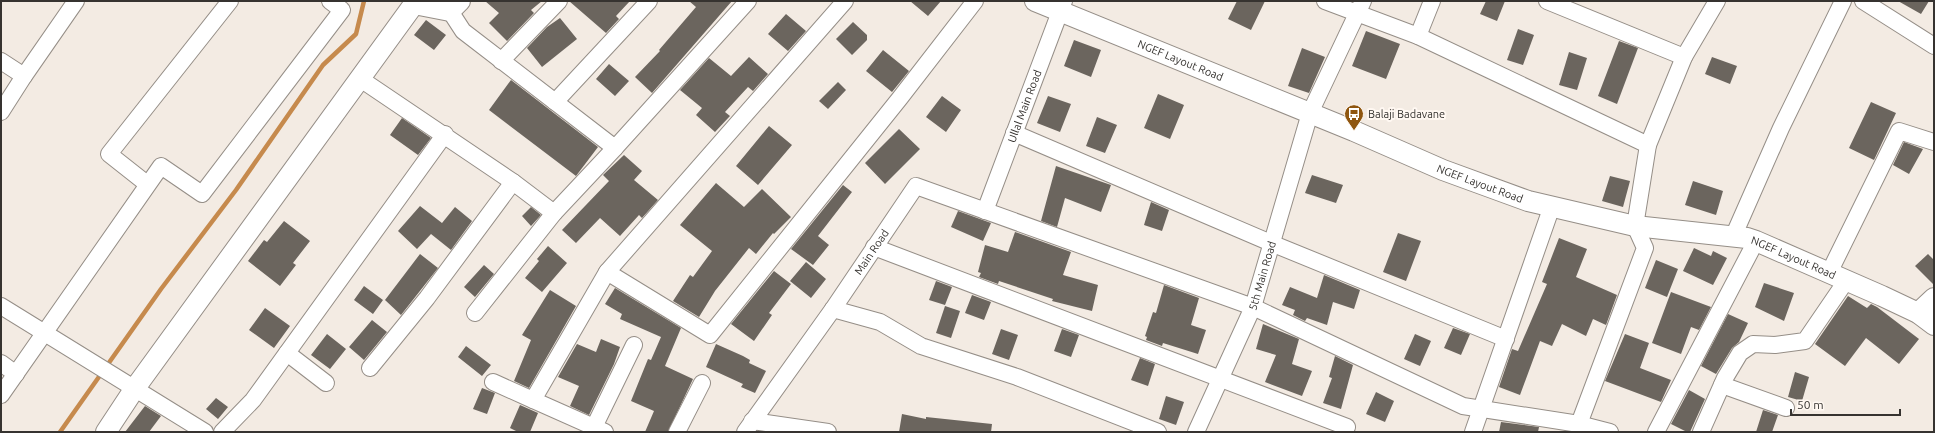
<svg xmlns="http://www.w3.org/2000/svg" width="1935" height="433" font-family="Ubuntu,sans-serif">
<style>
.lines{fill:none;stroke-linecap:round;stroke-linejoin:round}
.stream{stroke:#c68a4d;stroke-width:4.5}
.building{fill:#6b655e}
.minor-casing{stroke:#958e87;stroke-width:18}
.tertiary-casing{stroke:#958e87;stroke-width:22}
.minor{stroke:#fff;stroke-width:16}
.tertiary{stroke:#fff;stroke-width:20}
.labels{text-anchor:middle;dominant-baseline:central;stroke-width:4;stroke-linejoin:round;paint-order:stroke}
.street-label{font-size:11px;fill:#363330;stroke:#fff8f2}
.poi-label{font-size:11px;fill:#363330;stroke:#fff8f2;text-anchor:start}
</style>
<rect width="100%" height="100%" fill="#f3ebe3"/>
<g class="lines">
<path class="stream" d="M60 432 161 289 236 190 323 65 356 34 364 1"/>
</g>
<path class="building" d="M485 1H542L531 10 534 13 507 41 489 23 499 13Z
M569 1H630L616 16 619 19 606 33Z
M689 1H732L652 93 635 77 660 51 659 50 696 7Z
M910 1H941L928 16Z
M1237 1H1265L1251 30 1228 19Z
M1486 1H1505L1497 21 1480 14Z
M1898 1H1929L1921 14Z
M786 14 806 31 788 51 768 34Z
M560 18 577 39 542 67 527 48 547 27Z
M426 20 446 35 434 50 414 35Z
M853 22 867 35V40L852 55 836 39Z
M1518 29 1534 35 1523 65 1507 60Z
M1366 31 1400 44 1386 79 1352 66Z
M1074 40 1101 50 1091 77 1064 66Z
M1619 41 1638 48 1617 104 1598 96Z
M1302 48 1325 57 1309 93 1288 86Z
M883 50 909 71 892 92 866 71Z
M1569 52 1587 58 1577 90 1559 85Z
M749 57 768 74 753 91 748 87 725 112 730 116 715 132 696 115 702 108 680 90 709 58 731 76Z
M1712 57 1737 66 1730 84 1705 74Z
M609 64 629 81 615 96 596 79Z
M511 80 598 147 576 176 489 110Z
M838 82 846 90 828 109 819 101Z
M1158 94 1184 105 1170 139 1144 128Z
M942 96 961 110 946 132 926 117Z
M1048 96 1071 104 1060 132 1037 123Z
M1871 102 1896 113 1874 160 1849 148Z
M1097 117 1117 125 1105 153 1086 146Z
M402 118 431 138 418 155 390 135Z
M769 126 792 145 758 185 736 166Z
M899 129 920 149 885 184 865 163Z
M1904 142 1923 149 1909 174 1893 165Z
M624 155 642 171 634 180 658 200 642 218 639 215 620 236 600 218 576 243 562 230 609 181 603 175Z
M1056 166 1111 185 1101 212 1065 198 1057 227 1041 221Z
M1312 175 1343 185 1336 203 1305 193Z
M1610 176 1630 181 1623 207 1602 201Z
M1693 181 1723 191 1716 215 1685 205Z
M716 183 744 207 762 189 791 217 774 234 773 233 756 254 749 248 715 291 699 317 673 301 690 275 693 277 712 251 680 225Z
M843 185 852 192 818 236 829 245 813 265 791 249Z
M1151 202 1169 210 1162 231 1144 225Z
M420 206 442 223 455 207 472 221 451 250 431 234 417 249 398 231Z
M531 207 541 215 531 226 522 216Z
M958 211 991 223 983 241 951 227Z
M284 221 310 241 293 263 296 265 280 286 248 261 264 240 267 242Z
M1015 232 1071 252 1063 275 1098 285 1092 311 1052 301 1053 299 999 281 998 284 979 277 981 273 978 272 985 245 1008 252Z
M1398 233 1421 241 1406 281 1383 272Z
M1559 238 1587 249 1576 277 1617 295 1606 325 1593 319 1586 336 1562 324 1552 346 1540 341 1520 395 1499 387 1512 349 1518 351 1547 284 1542 282Z
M548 246 567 263 542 292 525 278 539 261 537 259Z
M1694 248 1711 256 1713 251 1727 258 1713 285 1683 271Z
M420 254 438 268 401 315 385 300Z
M1928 254 1934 260V285L1915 266Z
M1656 260 1678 269 1667 297 1645 288Z
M806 262 826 279 811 298 790 281Z
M484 265 494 274 475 297 464 287Z
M774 271 791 284 769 313 772 315 754 341 731 324Z
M1324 275 1360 290 1354 309 1333 302 1327 325 1307 318 1305 321 1293 315 1295 310 1282 305 1290 287 1317 298Z
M936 281 952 287 945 305 929 300Z
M1764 283 1794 293 1784 321 1755 307Z
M1164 285 1199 298 1191 325 1206 330 1198 354 1163 343 1162 346 1146 340 1147 337 1145 336 1153 312 1156 313Z
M364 286 383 300 373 314 354 300Z
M615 288 681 328 665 366 693 379 668 432H645L654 411 631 401 648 359 651 360 661 337 620 319 622 314 605 304Z
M550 290 576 306 529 388 514 381 531 340 522 335Z
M1671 292 1711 307 1699 330 1691 327 1681 354 1652 343Z
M972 295 991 302 984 320 965 313Z
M1848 296 1867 308 1871 304 1877 307 1919 339 1899 364 1866 338 1845 366 1815 344Z
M945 306 960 311 951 338 936 333Z
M265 308 290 326 274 348 249 330Z
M1728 314 1748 323 1739 342 1732 348 1716 374 1701 366Z
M372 320 387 332 364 360 349 347Z
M1263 324 1299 339 1292 364 1312 371 1302 396 1265 382 1276 355 1256 349Z
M1453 328 1470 334 1461 355 1444 348Z
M1001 329 1018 335 1009 360 992 354Z
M1062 329 1079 335 1071 357 1054 351Z
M327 334 346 349 330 369 311 355Z
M1415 334 1431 341 1420 366 1404 359Z
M1625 334 1649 343 1640 368 1671 380 1661 402 1605 381Z
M601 339 620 347 614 364 589 415 570 406 579 386 558 377 577 344 596 352Z
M716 344 743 356 750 360 749 363 766 371 755 393 741 387 743 384 706 367Z
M466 346 491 365 482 376 458 357Z
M1335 356 1353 365 1341 409 1323 403 1332 378 1329 377Z
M1140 358 1155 364 1148 386 1131 380Z
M1795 372 1809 377 1802 401 1788 397Z
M482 388 495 393 487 414 473 409Z
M1689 390 1705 399 1690 432H1687L1671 424Z
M1376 392 1394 401 1385 422 1366 414Z
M1166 396 1184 402 1176 425 1159 419Z
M216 398 228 407 218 419 206 409Z
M520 405 538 413 530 432H518L510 428Z
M145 406 161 416 149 432H125Z
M1763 410 1778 415 1772 432H1756Z
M902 414 926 419V417L992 424 991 432H899Z
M1501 422 1539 427 1538 432H1499Z"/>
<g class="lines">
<g class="minor-casing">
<g id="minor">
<path d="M845 1 607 272 710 335 900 98 975 1"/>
<path d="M1325 1 1418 36 1648 145"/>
<path d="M1547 1 1684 57"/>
<path d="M1863 1 1934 46"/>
<path d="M450 11 463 31 615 148 748 1"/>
<path d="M1418 36 1432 1"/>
<path d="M1 61 24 76 76 1"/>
<path d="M501 61 559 1"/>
<path d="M359 78 513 182 554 213"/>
<path d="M555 102 649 1"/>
<path d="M1 112 24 76"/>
<path d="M1014 133 1271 243 1506 339"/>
<path d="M147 184 109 154 230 1"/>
<path id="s1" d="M985 211 1064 1"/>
<path d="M1733 237 1781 128 1843 1"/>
<path d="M874 247 1347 427"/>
<path d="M1829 273 1899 131 1934 142"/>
<path d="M1 306 205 432"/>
<path d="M833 309 880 322 921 346 1017 377 1158 432"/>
<path d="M475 313 554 213 615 148"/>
<path d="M287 353 326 383"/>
<path d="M1 363 16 374"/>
<path d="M370 368 427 298 513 182"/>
<path d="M493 382 533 400"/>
<path d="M1722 385 1786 408"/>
<path d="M1 395 161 166 202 194 342 10 330 1"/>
<path d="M752 421 828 432"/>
<path d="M1579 424 1645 248 1635 226 1648 145 1684 57 1717 1"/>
<path d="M594 427 634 345"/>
<path d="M222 432 253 400 445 134"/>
<path d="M605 432 533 400 607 272"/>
<path d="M677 432 702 383"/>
<path id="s2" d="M745 432 833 309 916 186 1253 307 1463 406 1579 424 1610 432"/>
<path id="s3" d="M1196 432 1253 307 1310 113 1363 1"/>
<path d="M1473 432 1552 206"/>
<path d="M1656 432 1756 241"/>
<path d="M1701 432 1725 378 1740 353 1753 344 1775 345 1805 341 1846 281"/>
</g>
</g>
<g class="tertiary-casing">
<g id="tertiary">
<path id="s4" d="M1035 1 1354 131 1443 170 1528 201 1635 226 1747 238 1756 241 1882 296 1918 313 1934 325"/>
<path d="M1918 313 1934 298"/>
<path d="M106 432 135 388 414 4 450 11 460 1"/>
</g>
</g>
<use href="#minor" class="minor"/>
<use href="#tertiary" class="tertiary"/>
</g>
<defs>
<g id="bus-pin" transform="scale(1)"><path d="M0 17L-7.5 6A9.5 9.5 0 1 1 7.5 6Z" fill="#8f560f" stroke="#fff8f2"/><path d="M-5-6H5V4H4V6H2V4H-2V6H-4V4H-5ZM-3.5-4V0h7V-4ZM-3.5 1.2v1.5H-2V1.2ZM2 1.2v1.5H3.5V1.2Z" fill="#fff"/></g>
</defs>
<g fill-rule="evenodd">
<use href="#bus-pin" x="1354" y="114"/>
</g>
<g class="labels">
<g class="street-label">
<text stroke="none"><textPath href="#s4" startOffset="157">NGEF Layout Road</textPath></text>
<text stroke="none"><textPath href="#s1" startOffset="112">Ullal Main Road</textPath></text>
<text stroke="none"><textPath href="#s4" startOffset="481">NGEF Layout Road</textPath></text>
<text stroke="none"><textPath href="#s2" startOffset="220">Main Road</textPath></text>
<text stroke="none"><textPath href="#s4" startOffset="805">NGEF Layout Road</textPath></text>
<text stroke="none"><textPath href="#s3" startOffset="170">5th Main Road</textPath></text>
</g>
<g class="poi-label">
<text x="1368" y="114">Balaji Badavane</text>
</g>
</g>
<rect width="1935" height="433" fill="none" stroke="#363330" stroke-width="4"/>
<path d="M1791 409v6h109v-6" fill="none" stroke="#363330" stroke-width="2"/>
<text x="1797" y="409" font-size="12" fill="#363330" stroke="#fff8f2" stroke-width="3" paint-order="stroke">50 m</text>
</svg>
